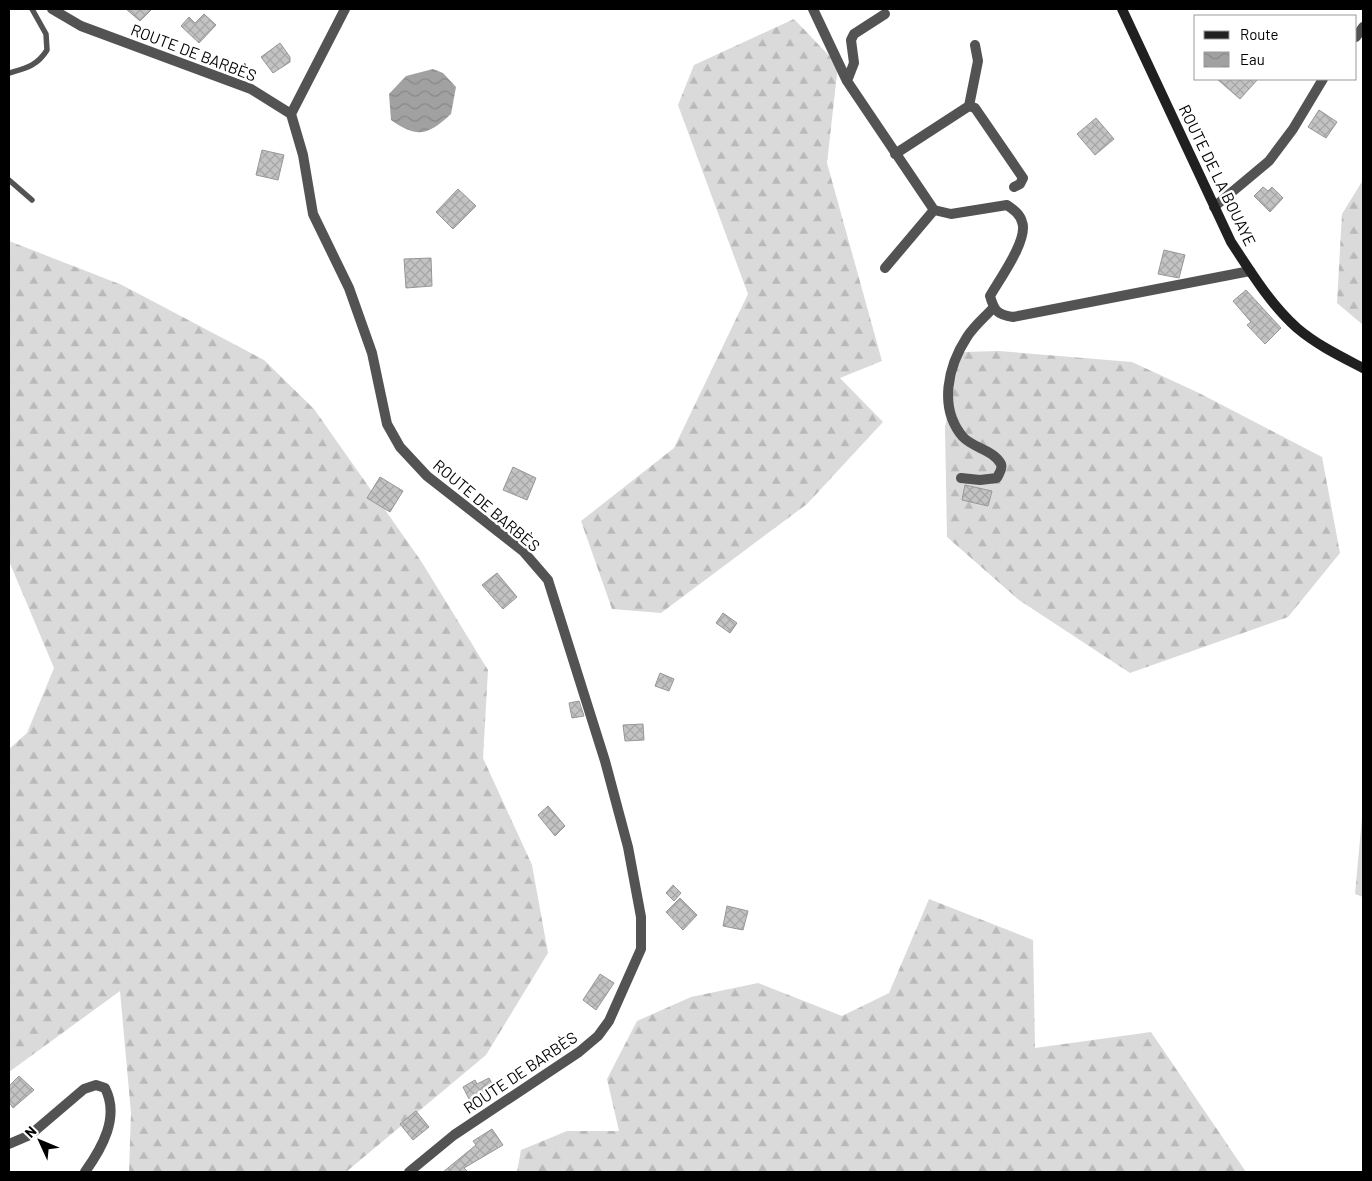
<svg xmlns="http://www.w3.org/2000/svg" width="1372" height="1181" font-family="Barlow,sans-serif">
<style>
.forest{fill:url(#forest-firs)}
.water{fill:url(#water-waves)}
.building{fill:url(#building-cross-hatch);stroke:#979797}
.lines{fill:none;stroke-linecap:round;stroke-linejoin:round}
.service{stroke:#535353;stroke-width:5.5}
.minor{stroke:#535353;stroke-width:10}
.secondary{stroke:#202020;stroke-width:10}
.labels{text-anchor:middle;dominant-baseline:central;stroke-width:5;stroke-linejoin:round;paint-order:stroke}
.street-label{font-size:16px;fill:#000;stroke:#fff}
</style>
<defs>
<pattern id="forest-firs" width="22" height="20" patternUnits="userSpaceOnUse" patternTransform="scale(1.25)"><rect width="22" height="20" fill="#dadada"/><path d="M5 1l3.5 6h-7zM16 11l3.5 6h-7z" fill="#b9b9b9"/></pattern>
<pattern id="water-waves" width="16" height="10" patternUnits="userSpaceOnUse" patternTransform="scale(1.25)"><rect width="16" height="10" fill="#a1a1a1"/><path d="M0 5q4-4 8 0t8 0" fill="none" stroke="#898989"/></pattern>
<pattern id="building-cross-hatch" width="8" height="8" patternUnits="userSpaceOnUse" patternTransform="scale(1.25)"><rect width="8" height="8" fill="#c3c3c3"/><path d="M0 0l8 8M0 8l8-8" fill="none" stroke="#a6a6a6"/></pattern>
</defs>
<rect width="100%" height="100%" fill="#fff"/>
<path class="forest" d="M794 19 838 65 827 163 882 361 840 378 883 422 807 504 661 613 612 609 581 521 674 448 748 294 678 105 694 65Z
M1363 180V325L1337 303 1342 214Z
M9 241 122 285 264 360 314 409 421 561 488 670 483 758 532 865 548 953 486 1055 346 1172H129L131 1113 120 991 9 1072V749L27 733 54 668 9 561Z
M999 351 1132 362 1199 393 1322 457 1340 553 1288 617 1130 673 1019 600 947 537 945 427 961 352Z
M1363 807V897L1355 894Z
M929 899 1033 940 1035 1048 1151 1032 1246 1172H517L521 1150 567 1131H619L607 1079 637 1021 691 997 758 983 842 1016 889 993Z"/>
<path class="water" d="M433 69 443 73 456 87 451 114C428 135 418 139 391 120L389 94 406 76Z"/>
<path class="building" d="M126 9H152L140 21Z
M204 14 216 25 199 43 181 26 189 17 195 23Z
M280 43 290 57V62L273 73 261 57Z
M1217 79H1258L1240 99Z
M1319 110 1337 122 1326 138 1308 127Z
M1096 118 1114 139 1095 155 1077 134Z
M262 150 284 155 278 180 256 175Z
M1263 187 1268 191 1272 187 1283 198 1270 212 1254 196Z
M458 189 476 206 453 229 436 212Z
M1164 250 1185 255 1179 278 1158 274Z
M431 258 432 286 406 288 404 259Z
M1246 290 1281 328 1265 344 1247 325 1251 322 1233 301Z
M513 467 536 478 527 500 503 490Z
M380 477 403 491 390 512 367 498Z
M965 485 992 491 988 506 962 500Z
M497 573 517 597 503 609 482 585Z
M723 613 737 623 730 633 716 623Z
M660 673 674 679 669 691 655 686Z
M579 701 584 716 572 718 569 703Z
M643 724 644 740 625 741 623 725Z
M548 806 565 826 555 836 538 815Z
M673 885 681 893 674 901 666 893Z
M680 898 697 915 683 930 666 912Z
M727 906 748 911 743 930 723 926Z
M600 974 614 983 596 1010 583 1000Z
M19 1076 34 1090 13 1108 9 1102V1086Z
M489 1078 495 1089 472 1101 469 1099 463 1087 475 1080 477 1084Z
M416 1111 429 1127 413 1140 400 1124Z
M492 1129 503 1145 464 1168 468 1172H443L476 1145 473 1141Z"/>
<g class="lines">
<path class="service" d="M9 73C26 68 37 66 47 50L46 34 32 9
M9 180 32 200"/>
<path class="minor" d="M52 9 81 26 251 89 291 114 303 155 313 214 349 288 372 353 387 424 400 447 427 476 523 551 548 580 605 761 628 847 641 917V949L609 1021 598 1036 579 1052 454 1135 409 1172
M813 9 847 81 934 210 951 214 1007 205C1014 210 1020 214 1022 222 1029 239 999 280 990 296 994 310 997 315 1013 317L1250 271
M1356 37 1363 27
M847 81 854 63 851 40 854 34 885 14
M969 106 978 61 975 45
M291 114 345 9
M895 154 969 106 975 108 1023 178 1020 184 1014 187
M1214 207 1269 161 1293 129 1323 79
M885 268 934 210
M961 478 980 480 997 478C999 473 1003 469 1001 464 994 450 973 448 963 437 938 408 948 366 967 337 974 326 985 317 993 308
M9 1144 30 1135 84 1089 96 1085 105 1088C120 1117 102 1148 85 1172"/>
<path class="secondary" d="M1122 9 1231 242C1251 272 1270 304 1297 328 1317 345 1340 356 1363 368"/>
</g>
<g class="labels">
<g class="street-label">
<text transform="translate(194 52) rotate(21)">ROUTE DE BARBÈS</text>
<text transform="translate(1218 175) rotate(64)">ROUTE DE LA BOUAYE</text>
<text transform="translate(487 505) rotate(40)">ROUTE DE BARBÈS</text>
<text transform="translate(520 1072) rotate(-34)">ROUTE DE BARBÈS</text>
</g>
</g>
<rect width="1372" height="1181" fill="none" stroke="#000000" stroke-width="20"/>
<rect x="1194" y="15" width="162" height="65" fill="#ffffff" stroke="#999999"/>
<rect x="1204" y="31" width="25" height="8" fill="#202020" stroke="#999999"/>
<text x="1240" y="40" font-size="15" fill="#000000">Route</text>
<rect x="1204" y="52" width="25" height="15" fill="url(#water-waves)" stroke="#999999"/>
<text x="1240" y="65" font-size="15" fill="#000000">Eau</text>
<g transform="translate(40 1141) rotate(314)" stroke="#ffffff" stroke-width="4" paint-order="stroke">
<path d="M0-4L9 19L0 12L-9 19Z" fill="#000000"/>
<text y="-8" font-size="14" font-weight="bold" text-anchor="middle" fill="#000000">N</text>
</g>
</svg>
